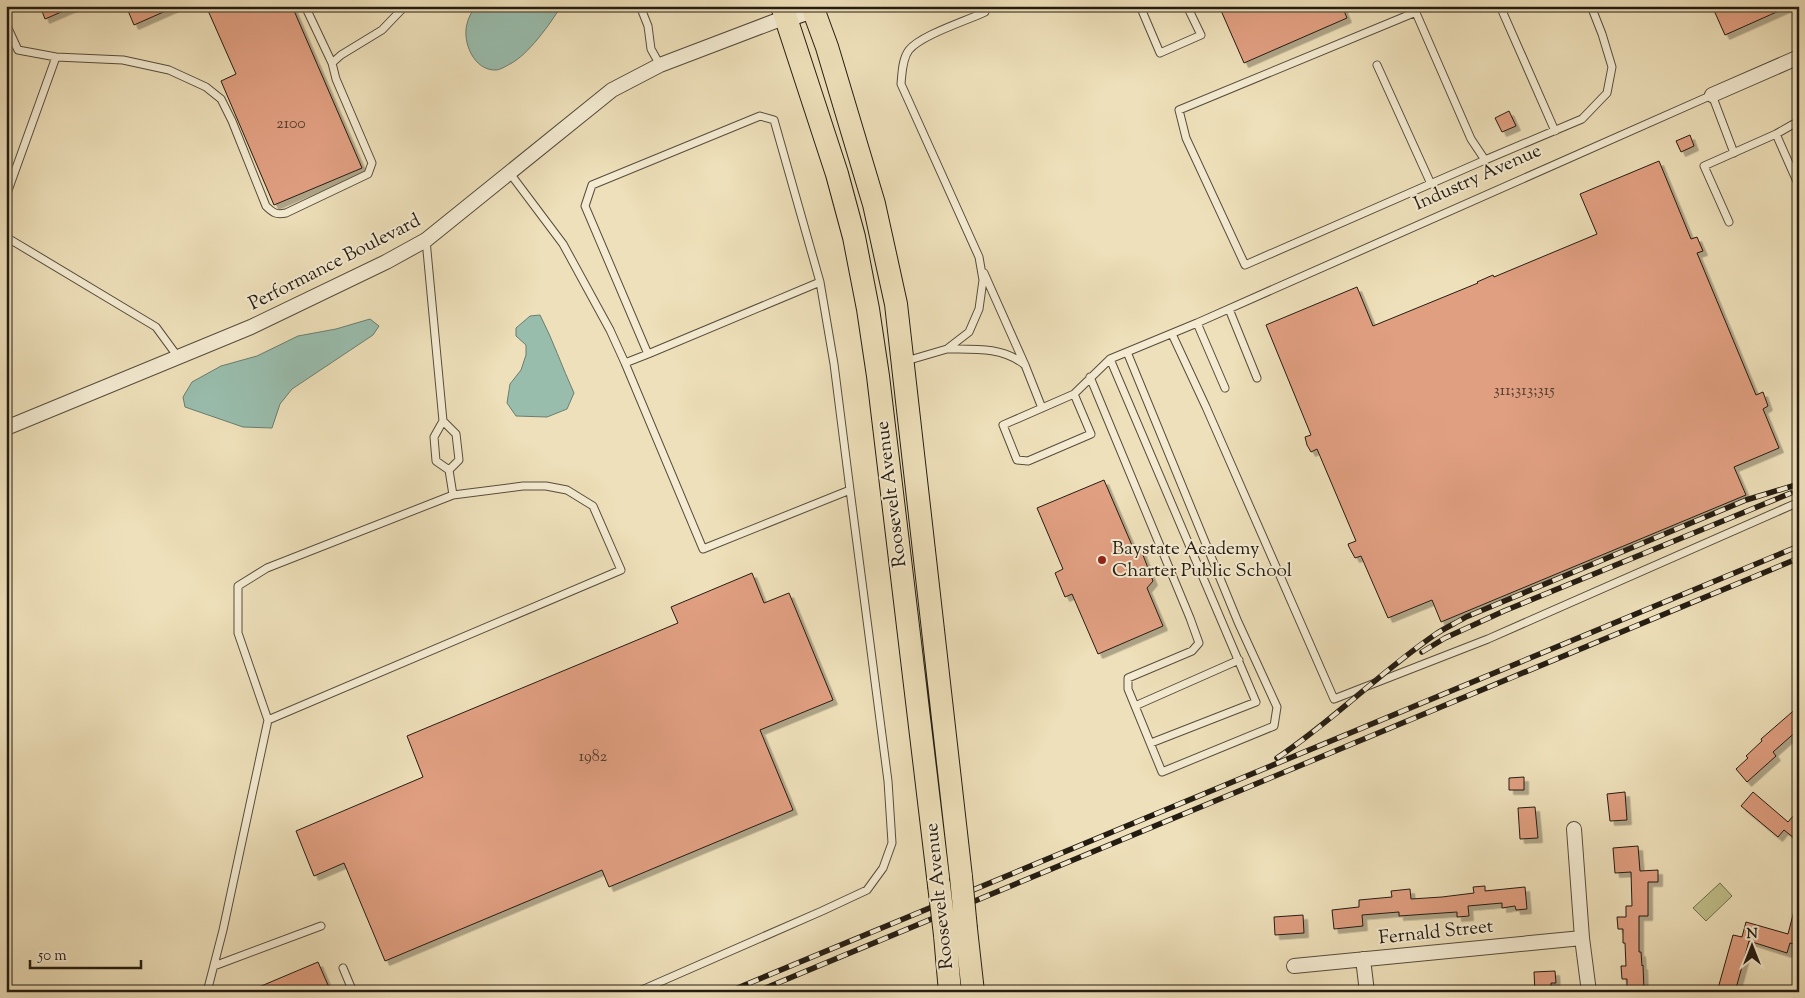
<svg xmlns="http://www.w3.org/2000/svg" width="1805" height="998" font-family="'Sorts Mill Goudy',serif">
<style>
.green{fill:#c0c08a;stroke:#726e4e}
.water{fill:#99bdad;stroke:#6a7d6f}
.building{fill:#e09f81;stroke:#241c12;filter:url(#shadow)}
.lines{fill:none;stroke-linecap:round;stroke-linejoin:round}
.lane-casing{stroke:#564d3c;stroke-width:9}
.street-casing{stroke:#564d3c;stroke-width:16}
.secondary-casing{stroke:#241c12;stroke-width:22}
.primary-casing{stroke:#241c12;stroke-width:24}
.lane{stroke:#f4ebd2;stroke-width:7}
.street{stroke:#f4ebd2;stroke-width:14}
.secondary{stroke:#f4ebd2;stroke-width:20}
.primary{stroke:#eee0ba;stroke-width:22}
.rail-casing{stroke:#241c12;stroke-width:5.5}
.rail{stroke:#f4ebd2;stroke-width:4;stroke-dasharray:11;stroke-linecap:butt}
.primary-bridge-casing{stroke:#241c12;stroke-width:24;stroke-linecap:butt}
.primary-bridge{stroke:#eee0ba;stroke-width:22}
.poi-dot{fill:#8f2418;stroke:#f4ebd2;stroke-width:2}
.labels{text-anchor:middle;dominant-baseline:central;stroke-width:4;stroke-linejoin:round;paint-order:stroke}
.number-label{font-size:16px;fill:#533d2e}
.street-label{font-size:19px;fill:#241c12;stroke:#f4ebd2}
.poi-label{font-size:19px;fill:#241c12;stroke:#f4ebd2;text-anchor:start}
</style>
<defs>
<filter id="shadow"><feDropShadow dx="4.5" dy="4.5" stdDeviation="0" flood-color="#0004"/></filter>
</defs>
<rect width="100%" height="100%" fill="#eee0ba"/>
<filter id="stains"><feTurbulence type="fractalNoise" baseFrequency=".004" numOctaves="4"/><feColorMatrix values="0 0 0 0 .2 0 0 0 0 .09 0 0 0 0 .02 0 0 0 .5 -.17"/></filter>
<radialGradient id="worn" r=".72"><stop offset=".6" stop-color="#630" stop-opacity="0"/><stop offset="1" stop-color="#630" stop-opacity=".3"/></radialGradient>
<path class="green" d="M1720 883 1732 896 1706 921 1693 908Z"/>
<path class="water" d="M475 6H561C551 23 528 55 510 64 506 66 500 70 496 70 474 71 462 42 467 24 468 18 472 12 475 6Z
M540 315C553 340 562 367 574 393L567 409 547 417 516 416 507 403 510 384 521 370 526 355V345L516 336V328L530 316Z
M370 319 379 326 373 335 292 389 280 404 272 428 243 427 185 407 183 397 192 382 221 366 257 356 298 336 336 329Z"/>
<path class="building" d="M40 6H75L45 19Z
M126 6H177L134 25Z
M206 6H292L362 168 274 205 221 81 236 74Z
M1219 6H1342L1347 18 1244 63Z
M1712 6H1790L1725 35Z
M1509 111 1516 126 1502 132 1495 118Z
M1690 135 1694 146 1681 152 1676 141Z
M1659 161 1691 239 1697 237 1703 251 1697 253 1756 395 1763 392 1768 406 1763 409 1779 448 1734 467 1746 495 1441 622 1432 600 1388 618 1361 556 1355 558 1349 547 1348 544 1356 541 1317 449 1311 452 1307 445 1305 437 1311 435 1266 325 1357 287 1373 326 1478 283 1477 282 1493 275 1494 277 1597 234 1580 194Z
M1104 480 1134 550H1141L1153 581 1147 588 1163 626 1098 654 1072 594 1065 597 1055 573 1063 569 1037 508Z
M752 573 764 603 789 593 833 700 760 730 793 810 609 887 602 870 385 961 344 863 314 876 296 831 423 777 407 736 678 623 671 607Z
M1799 706V729L1773 752 1776 756 1747 782 1736 769 1748 758 1746 756 1762 741 1761 739Z
M1524 777V790H1509V778Z
M1625 792 1627 820 1610 821 1607 794Z
M1753 792 1788 822 1799 809V842L1784 830 1778 837 1741 806Z
M1535 807 1538 838 1520 839 1518 808Z
M1638 846 1640 871 1658 870V882H1648V916H1639V952H1641L1642 966 1643 965 1644 991H1627V979H1622L1621 966H1626L1625 943H1623V929H1618L1617 917H1626V906H1632L1631 872 1615 873 1613 848Z
M1485 886V891L1525 887 1527 909 1516 910 1515 906 1502 908V903L1468 906 1469 916 1457 917V912L1399 916V912L1362 915 1363 926 1334 929 1332 910 1359 907V900L1392 897 1391 891 1410 889 1411 899 1442 897 1474 893 1473 887Z
M1795 907H1799V945L1790 943 1787 953 1749 941 1735 992H1717L1733 935 1742 937 1746 922 1788 934Z
M1303 915 1304 933 1275 935 1274 917Z
M318 962 331 992H247Z
M1555 971 1556 983H1551V992H1535L1534 972Z"/>
<g class="lines">
<g class="lane-casing">
<path id="lane" d="M305 6 332 63
M640 6 648 26 651 49 660 65
M982 6 985 12C966 21 921 35 909 50 902 59 902 74 901 84L979 257 983 280 979 309 969 332 947 349C975 349 1003 347 1025 365
M1140 6 1160 53 1201 35 1187 6
M1413 6 1471 139 1485 160 1582 119 1607 93 1612 67 1602 34 1591 6
M1500 6 1555 131
M1416 12 1179 110 1186 138 1245 265 1485 160
M6 24 18 50 56 57 123 60 169 70 206 87 221 99 232 121 266 206C273 213 276 215 286 213L368 174 372 163 336 79 332 63 341 55 382 30 405 6
M1377 65 1431 184
M1776 134 1799 186
M509 172 563 244 610 330 625 363
M6 196 56 57
M1729 222 1704 166 1776 134 1799 121
M6 237 156 327 178 357
M984 273 1025 365 1042 408
M1229 309 1257 378
M1197 323 1225 388
M1172 334 1206 407 1334 699 1488 639 1799 502
M648 354 585 206 592 185 760 116 774 120 820 282 834 364 850 490 703 549 625 363 648 354 820 282
M906 361 947 349
M1090 377 1190 618 1199 643 1192 651 1128 678V689L1162 772 1274 726 1277 707 1238 622 1127 352
M1074 394 1091 434 1028 461 1017 460 1003 425 1074 394 1110 359
M443 421 456 434 459 460 449 470
M1135 706 1239 660
M268 720 621 570 593 506 567 490 546 486H523L453 495
M1151 743 1256 702 1110 359 1197 323 1712 95 1734 153
M214 966 321 926
M343 968 353 992
M207 992 223 930 268 720 238 633V586L267 568 453 495 449 470 436 461 434 437 443 421 426 240
M637 992 822 911 867 890 883 868 892 843 888 781 850 490"/>
</g>
<g class="street-casing">
<path id="street" d="M1712 95 1799 57
M6 428 251 327 386 262 426 240 612 90 660 65 786 17
M1574 829 1582 938 1589 992
M1363 959 1367 992
M1294 966 1582 938"/>
</g>
<g class="secondary-casing">
<path id="secondary" d="M786 17 818 6"/>
</g>
<g class="primary-casing">
<path id="primary" d="M782 6 837 174 854 237 868 309 878 376 939 885
M812 6 827 47 874 204 896 304 961 877
M966 929 973 992
M945 935 950 992"/>
</g>
<use href="#lane" class="lane"/>
<use href="#street" class="street"/>
<use href="#secondary" class="secondary"/>
<use href="#primary" class="primary"/>
<g class="rail-casing">
<path id="rail" d="M1422 652 1445 638 1504 611 1791 493
M1277 758C1333 721 1380 672 1436 634 1445 628 1456 623 1466 617L1746 500 1799 484
M728 992 1799 546
M756 992 1799 558"/>
</g>
<use href="#rail" class="rail"/>
<g class="primary-bridge-casing">
<path id="primary-bridge" d="M961 877 966 929
M939 885 945 935"/>
</g>
<use href="#primary-bridge" class="primary-bridge"/>
</g>
<circle class="poi-dot" cx="1102" cy="560" r="5"/>
<g class="labels">
<g class="number-label">
<text x="291" y="124">2100</text>
<text x="1524" y="391">311;313;315</text>
<text x="593" y="757">1982</text>
</g>
<g class="street-label">
<text transform="translate(1478 178) rotate(-24)">Industry Avenue</text>
<text transform="translate(335 263) rotate(-27)">Performance Boulevard</text>
<text transform="translate(892 494) rotate(-97)">Roosevelt Avenue</text>
<text transform="translate(940 896) rotate(-96)">Roosevelt Avenue</text>
<text transform="translate(1436 933) rotate(-6)">Fernald Street</text>
</g>
<g class="poi-label">
<text x="1112" y="549">Baystate Academy<tspan x="1112" dy="22">Charter Public School</tspan></text>
</g>
</g>
<rect width="1805" height="998" fill="none" stroke="#eee0ba" stroke-width="25"/>
<rect x="8" y="8" width="1790" height="983" fill="none" stroke="#241c12" stroke-width="2.5"/>
<rect x="12" y="12" width="1780" height="973" fill="none" stroke="#241c12"/>
<g transform="translate(1752 946)" stroke="#f4ebd2" stroke-width="4" paint-order="stroke">
<path d="M0-4L9 19L0 12L-9 19Z" fill="#241c12"/>
<text y="-8" font-size="14" font-weight="bold" text-anchor="middle" fill="#241c12">N</text>
</g>
<path d="M30 960v8h111v-8" fill="none" stroke="#241c12" stroke-width="2.5"/>
<text x="38" y="960" font-size="15" fill="#241c12" stroke="#f4ebd2" stroke-width="4" paint-order="stroke">50 m</text>
<rect width="100%" height="100%" filter="url(#stains)"/>
<rect width="100%" height="100%" fill="url(#worn)"/>
</svg>
